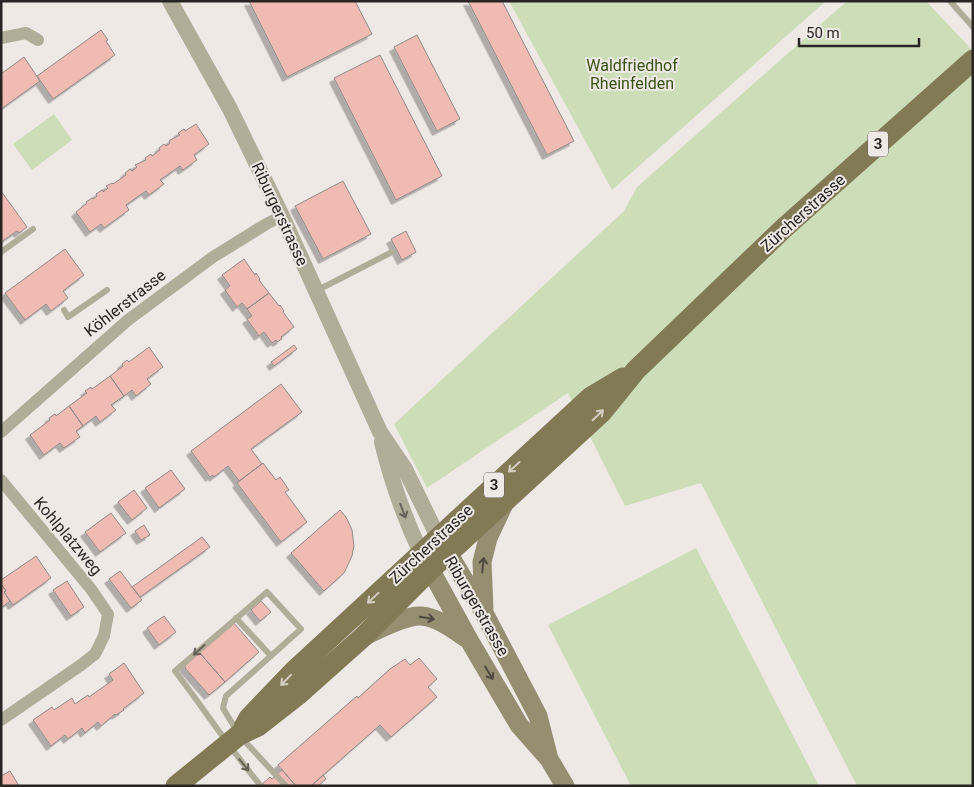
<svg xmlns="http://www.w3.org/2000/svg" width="974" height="787" font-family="Roboto,sans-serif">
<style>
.green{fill:#ccddb8}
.building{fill:#efbbb2;stroke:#908a89;filter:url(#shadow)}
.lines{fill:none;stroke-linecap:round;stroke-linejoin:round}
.service{stroke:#b2ad99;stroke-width:6}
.minor{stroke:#b2ad99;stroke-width:12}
.tertiary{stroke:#b2ad99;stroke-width:16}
.secondary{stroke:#968e71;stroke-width:19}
.primary{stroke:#827955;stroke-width:21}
.oneway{stroke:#d4cdc2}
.oneway2{stroke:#666259}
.oneway3{stroke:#4e4a3f}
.labels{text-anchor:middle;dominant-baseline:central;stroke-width:4;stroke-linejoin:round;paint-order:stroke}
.shield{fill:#efe9e6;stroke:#64605e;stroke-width:1}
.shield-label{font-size:15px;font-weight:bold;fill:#282524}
.park-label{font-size:16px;fill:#395112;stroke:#efe9e6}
.street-label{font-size:16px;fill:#282524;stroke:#efe9e6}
</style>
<defs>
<filter id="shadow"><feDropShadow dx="-4.5" dy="4.5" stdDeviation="0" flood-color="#0004"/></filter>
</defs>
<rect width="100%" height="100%" fill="#efe9e6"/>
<path class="green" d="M509 1H826L612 190Z
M847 1H926L973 51V786H857L701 483 625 506 568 393 427 488 394 424 624 211 637 187Z
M54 114 72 140 32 170 13 144Z
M696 548 819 786H631L548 625Z"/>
<path class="building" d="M249 1H355L372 34 287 77Z
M468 1H502L574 141 547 155Z
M101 30 108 40 106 41 115 55 53 99 37 76Z
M417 35 460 119 437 131 394 47Z
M380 55 442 176 396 200 334 78Z
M24 57 40 81 1 109V74Z
M196 124 209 144 194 155 197 160 183 170 180 166 160 180 164 184 149 195 146 191 126 205 129 210 104 228 101 224 90 232 76 212 87 203 86 202 92 198 93 199 97 196 96 194 102 190 103 192 108 188 106 186 112 183 113 184 126 175 125 173 130 169 132 171 137 167 135 165 146 160 145 158 151 154 152 156 160 150 159 148 164 144 166 146 170 143 169 141 170 140 180 135 178 133 184 129 185 131Z
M343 181 371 234 323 259 295 206Z
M1 191 27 227 19 233 17 231 1 242Z
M406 231 416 252 402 260 391 239Z
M65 249 84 275 63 291 68 298 51 311 46 304 25 320 5 293Z
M244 259 255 275 256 273 260 279 259 280 269 293 247 309 242 303 237 307 225 290 230 286 222 275Z
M269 293 279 306 280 305 284 311 283 312 294 327 281 337 282 339 277 342 276 340 272 343 264 332 259 336 247 319 252 316 247 309Z
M294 345 297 349 274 366 271 362Z
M149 347 163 367 147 379 151 384 136 396 132 390 124 396 110 376 123 366 122 364 127 360 129 362Z
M110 376 124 396 111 405 116 410 100 422 96 416 83 426 69 406 87 393 85 391 91 387 92 389Z
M281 384 302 412 251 449 262 464 239 481 228 466 214 477 213 475 210 477 191 451Z
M69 406 83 426 76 431 80 437 64 448 60 443 44 455 30 435 50 420 49 418 55 414 56 416Z
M263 463 276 480 280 477 289 490 285 492 307 522 281 542 237 483Z
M171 470 185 489 159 508 145 488Z
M134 490 147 508 132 520 118 502Z
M340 510 346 517 352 530 354 546 352 556 344 573 324 591 291 553Z
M111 513 126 533 100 552 85 532Z
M144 525 150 535 141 540 135 531Z
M202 537 210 547 140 597 132 587Z
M36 556 51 578 13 605 4 592 6 591 1 584V580Z
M120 571 142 600 131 608 109 579Z
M67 581 84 607 71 616 53 590Z
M1 584 6 591 4 592 10 601 1 608Z
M261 601 271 612 260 621 251 610Z
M164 616 176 632 159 645 147 628Z
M233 622 259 652 225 682 199 652Z
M199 652 225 682 209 695 185 668V665Z
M419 658 437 679 428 687 437 697 391 737 380 725 311 786H296L278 765 357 696 358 698 390 669 405 659 410 665Z
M124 663 144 693 123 709 124 710 116 715 115 714 101 726 98 722 85 733 82 728 68 739 65 735 51 746 33 720 52 707 54 710 72 698 75 704 88 695 89 697 113 680 109 674Z
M282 770 296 786H260L270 777 272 779Z
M10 771 19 786H1V776Z
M323 775 326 779 318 786H311Z"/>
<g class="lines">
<path class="service" d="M950 1 973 27
M1 252 33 229
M316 291 392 252
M64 310 68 317 107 290
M236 618 271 656
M261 786C230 749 204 709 175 671L267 592 301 629 226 696 223 708 239 735 286 786"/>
<path class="minor" d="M1 38 26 33 38 40
M1 432 128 320 213 257 268 223 282 216
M1 480 91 589 108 614 104 636 95 654 81 665 1 720"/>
<path class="tertiary" d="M170 1 230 109 282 216 380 432 405 469 438 537
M382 442C391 480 404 517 421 553"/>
<path class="secondary" d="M441 541 484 613 538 716 548 755
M424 558 469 640 519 725 549 759 565 786
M484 609 482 562 488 538 504 504
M365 636C380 629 405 615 421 616 437 617 453 629 466 638"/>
<path class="primary" d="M244 727 249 718 294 671 591 397 623 378
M176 786 239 735 258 726 299 694 364 636 430 570 602 412 636 370 784 228 973 60"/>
</g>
<defs><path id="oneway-shaft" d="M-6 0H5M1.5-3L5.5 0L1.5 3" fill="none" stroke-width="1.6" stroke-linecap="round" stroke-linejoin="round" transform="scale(1.25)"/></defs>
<g class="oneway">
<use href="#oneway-shaft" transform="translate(598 415) rotate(-44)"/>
<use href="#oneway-shaft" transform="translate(514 467) rotate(138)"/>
<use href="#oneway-shaft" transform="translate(373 598) rotate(137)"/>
<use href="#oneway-shaft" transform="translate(286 680) rotate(134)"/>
</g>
<g class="oneway2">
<use href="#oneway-shaft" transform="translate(403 511) rotate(69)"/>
<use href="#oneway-shaft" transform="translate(199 650) rotate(138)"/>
<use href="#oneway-shaft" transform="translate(244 765) rotate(51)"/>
</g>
<g class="oneway3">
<use href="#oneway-shaft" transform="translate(483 565) rotate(-84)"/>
<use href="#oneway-shaft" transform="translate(427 618) rotate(9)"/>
<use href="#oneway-shaft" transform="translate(489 673) rotate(59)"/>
</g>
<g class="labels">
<g class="shield">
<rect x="868" y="131.5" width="20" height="25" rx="4"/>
<rect x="484" y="472.5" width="20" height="25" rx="4"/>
</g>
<g class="shield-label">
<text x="878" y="144">3</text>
<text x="494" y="485">3</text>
</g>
<g class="park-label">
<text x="632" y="65">Waldfriedhof<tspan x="632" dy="18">Rheinfelden</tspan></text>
</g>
<g class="street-label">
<text transform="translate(803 213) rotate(-42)">Zürcherstrasse</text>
<text transform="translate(280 214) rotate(65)">Riburgerstrasse</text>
<text transform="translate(125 303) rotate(-38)">Köhlerstrasse</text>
<text transform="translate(68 536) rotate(50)">Kohlplatzweg</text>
<text transform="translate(431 544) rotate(-43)">Zürcherstrasse</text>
<text transform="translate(477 606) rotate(60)">Riburgerstrasse</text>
</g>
</g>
<rect width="974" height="787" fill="none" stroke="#282524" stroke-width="5"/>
<path d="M799 38v8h120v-8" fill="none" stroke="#282524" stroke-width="2.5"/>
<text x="806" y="38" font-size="15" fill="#282524" stroke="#efe9e6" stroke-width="4" paint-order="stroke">50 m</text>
</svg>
